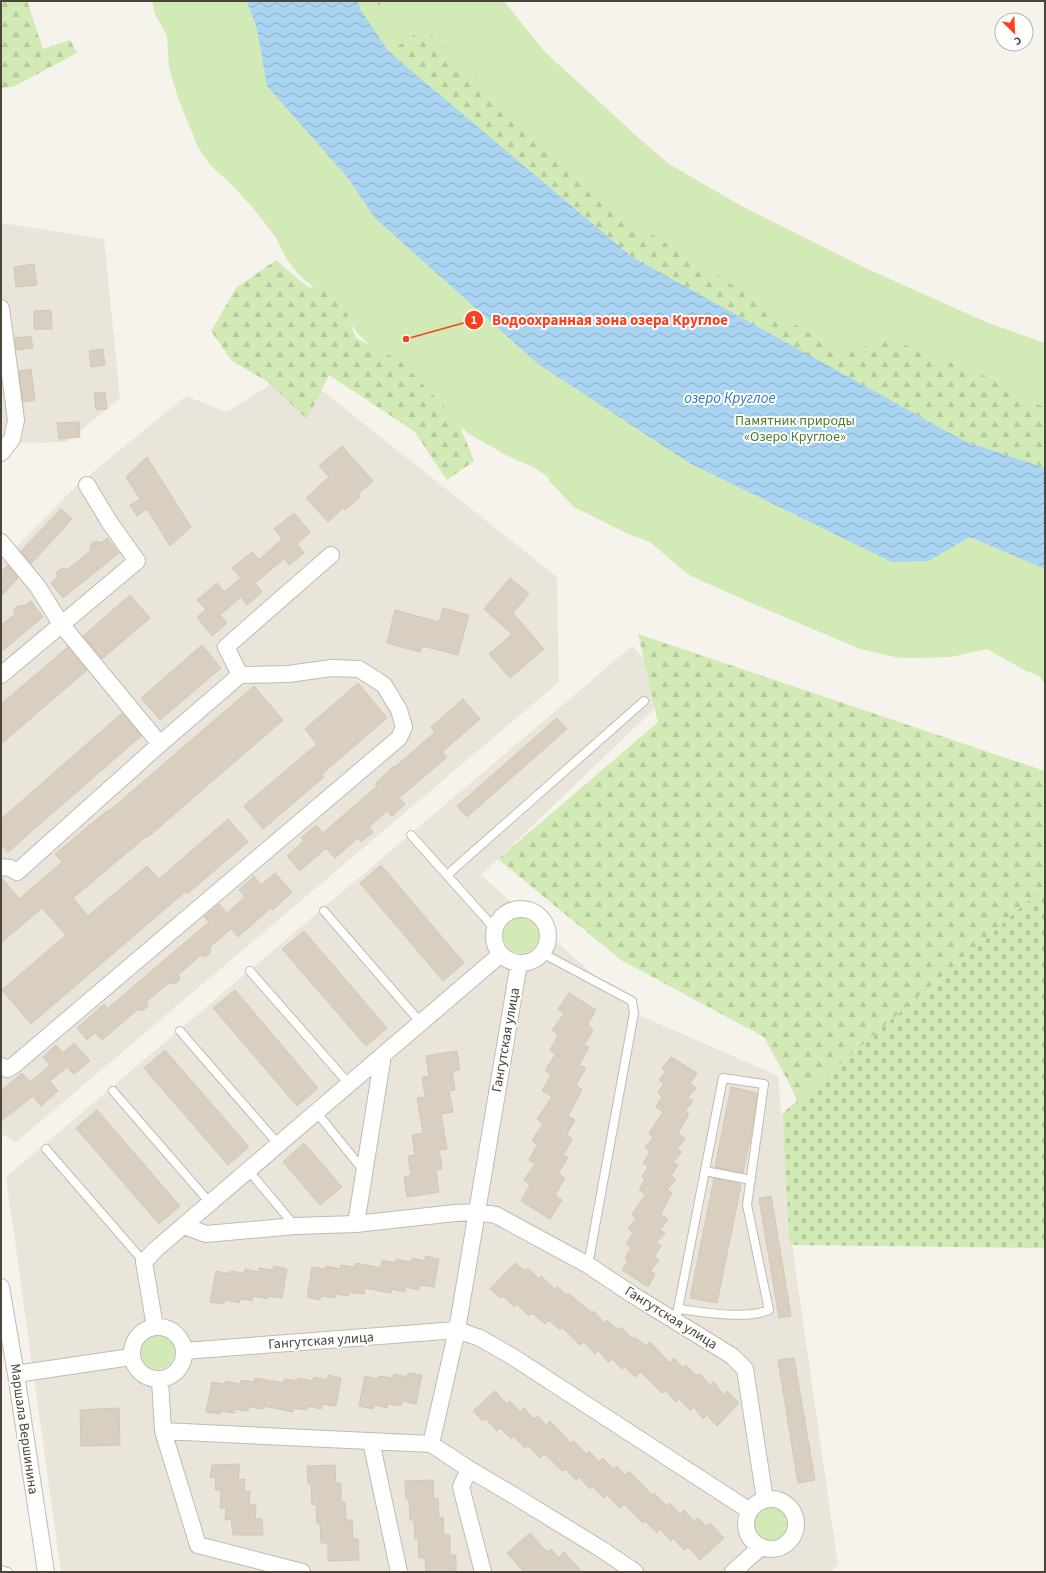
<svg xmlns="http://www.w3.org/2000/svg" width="1046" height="1573" font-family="'Source Sans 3',sans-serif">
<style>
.residential{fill:#eae5da}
.green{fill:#d2eab5}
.forest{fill:url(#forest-firs)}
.cemetery{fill:url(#cemetery-stones)}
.water{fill:url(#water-waves)}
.building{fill:#d8cfc1;stroke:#d3c7b4}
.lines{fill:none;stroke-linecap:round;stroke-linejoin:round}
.service-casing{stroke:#c2bbae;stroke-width:10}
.minor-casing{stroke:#c2bbae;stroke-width:18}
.service{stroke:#fff;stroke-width:8}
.minor{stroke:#fff;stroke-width:16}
.labels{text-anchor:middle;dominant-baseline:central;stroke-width:4;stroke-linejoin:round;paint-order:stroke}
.park-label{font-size:14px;fill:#4a7f2a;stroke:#fff}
.street-label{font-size:14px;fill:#4b4439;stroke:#fff}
.water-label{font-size:15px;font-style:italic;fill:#2e7ab2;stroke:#fff}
.leader{fill:none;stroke:#fc3f1d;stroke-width:1.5}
.callout-dot{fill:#fc3f1d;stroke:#fff;stroke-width:1.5}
.mark-label{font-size:12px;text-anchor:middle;font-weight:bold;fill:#fff}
.callout-label{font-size:15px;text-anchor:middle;font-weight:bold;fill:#fc3f1d;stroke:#fff;stroke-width:4;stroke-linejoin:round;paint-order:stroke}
</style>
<defs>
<pattern id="forest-firs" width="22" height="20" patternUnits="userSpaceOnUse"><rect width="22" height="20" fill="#d2eab5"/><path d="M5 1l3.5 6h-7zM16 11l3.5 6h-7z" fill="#b6ca9c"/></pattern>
<pattern id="cemetery-stones" width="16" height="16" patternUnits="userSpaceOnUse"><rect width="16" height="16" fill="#d2eab5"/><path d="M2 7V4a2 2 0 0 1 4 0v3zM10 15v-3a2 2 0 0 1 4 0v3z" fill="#b6ca9c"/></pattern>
<pattern id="water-waves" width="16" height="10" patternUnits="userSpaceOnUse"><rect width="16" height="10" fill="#a9d4f2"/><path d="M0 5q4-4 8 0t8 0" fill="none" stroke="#8caec5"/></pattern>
</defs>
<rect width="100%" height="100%" fill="#f6f3ec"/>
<path class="residential" d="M1 223 104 239 120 398 67 442 1 443Z
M295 369 557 577 559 682 15 1143 1 1133V563L76 486 186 396 227 412Z
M632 646 673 691 481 875 639 1015 778 1076 793 1252 838 1565 829 1572H61L6 1177Z"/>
<path class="green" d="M152 1H504L544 51 642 141 669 164 747 209 861 266 986 322 1045 343V685L1039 676 1024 670 987 649 951 657 907 658 895 657 860 649 749 602 691 576 680 568 650 542 626 533 574 507 550 482 548 477 533 467 510 457 469 434 394 368 357 333 346 316 298 274 288 261 275 236 253 208 231 184 211 166 198 147 178 98 169 68 167 36 155 14Z
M503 935a18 18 0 1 1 36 0a18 18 0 1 1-36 0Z
M139 1351a18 18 0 1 1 36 0a18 18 0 1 1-36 0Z
M753 1524a18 18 0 1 1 36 0a18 18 0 1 1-36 0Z"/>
<path class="forest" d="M1 1H27L43 49 70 40 77 53 13 87 1 88Z
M357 1H388V3L360 8Z
M424 28 629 220 841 353 889 339 979 373 1045 408V468L964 441 632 257 389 52Z
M276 260 308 287 340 295 356 338 399 360 442 404 459 423 474 461 447 480 414 431 329 375 307 419 268 382 232 361 211 331 236 288Z
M638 634 1045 771V1126L824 1164 790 1085 764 1037 621 960 498 859 658 722Z"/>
<path class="cemetery" d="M1045 887V1248L790 1245 782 1114Z"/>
<path class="water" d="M247 1H357L360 9 389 52 632 257 964 441 1045 468V569L970 537 928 561 892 562 691 464 538 364 375 218 348 178 267 86 257 29Z"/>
<path class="building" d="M34 264 37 285 16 287 14 267Z
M51 310 52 329H34V311Z
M31 336 33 348 16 350 15 338Z
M103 349 105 365 91 367 89 351Z
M31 369 35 400 23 402 19 371Z
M105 392 107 409 96 410 94 393Z
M79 422 80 437 59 439 57 423Z
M342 446 373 481 358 494 360 497 345 510 343 508 328 522 306 498 329 477 319 466Z
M147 457 191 527 170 546 147 509 137 516 130 505 140 499 126 477Z
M61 509 72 519 31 564 21 551Z
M294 513 310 532 297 544 304 553 289 565 284 559 255 583 262 592 247 605 241 597 220 615 227 623 212 636 197 617 206 610 197 600 217 583 224 592 241 578 232 568 252 552 259 560 282 539 274 529Z
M107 538 119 553 63 598 51 583 58 577 56 574 59 570 63 568 67 570 91 550 90 547 92 543 97 541 101 543Z
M8 565 18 578 1 596V572Z
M510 578 529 594 513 613 544 649 510 678 489 654 512 634 484 609Z
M130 595 150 618 103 658H101L83 636Z
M31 601 43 617 1 652V625L15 614 14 610 16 607 21 605 24 606Z
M443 608 469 615 458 655 422 646 420 652 387 643 395 610 439 622Z
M202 645 221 668 160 720 141 698Z
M68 647 87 670 1 744V704Z
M358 683 387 718 322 774 324 777 263 829 244 806 317 744 305 729Z
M254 686 283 720 148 837 147 836 73 898 88 916 147 866 159 879 228 819 248 842 187 894 185 892 31 1024 2 990 66 935 42 908 1 943V877L19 899 62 862 55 854 108 810 109 811Z
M463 699 480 719 442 752 447 757 399 798 405 804 392 816 387 811 369 827 373 832 361 842 358 838 335 858 326 848 300 871 287 856 304 841 301 838 316 825 323 833 377 786 375 784 394 766 395 767 435 732 431 727Z
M122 713 141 736 8 852 1 844V819Z
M557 718 567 729 467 817 457 806Z
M381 865 464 963 443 981 360 883Z
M275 873 292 892 273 910 271 908 238 937 231 929 210 947 211 950 209 954 205 957 201 955 178 975 180 978 178 982 173 984 169 983 147 1001 148 1005 146 1008 141 1011 138 1009 102 1040 95 1033 87 1040 77 1028 104 1004 107 1009 182 945 209 922 204 917 219 904 227 913 245 897 239 890 254 876 261 885Z
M304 931 387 1028 366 1046 282 949Z
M235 990 318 1088 297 1106 213 1008Z
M569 993 596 1010 588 1024 593 1030 584 1045 589 1047 579 1065 586 1068 576 1085 582 1090 568 1116 575 1120 567 1134 572 1140 563 1155 568 1157 558 1174 565 1178 555 1195 562 1200 550 1219 521 1201 530 1185 524 1180 535 1164 529 1160 537 1145 532 1140 543 1124 537 1119 552 1097 542 1091 551 1075 545 1070 556 1054 550 1050 558 1035 552 1030 564 1014 558 1009Z
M74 1043 90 1061 74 1074 67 1067 50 1081 58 1091 41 1106 33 1096 1 1121V1091L22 1073 30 1082 50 1065 43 1057 56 1045 63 1053Z
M165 1050 249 1147 228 1165 144 1068Z
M457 1051 460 1070 452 1071 455 1090 449 1091 453 1112 441 1114 447 1149 439 1150 442 1169 436 1170 439 1192 407 1197 404 1177 411 1175 408 1156 415 1155 412 1135 423 1133 417 1098 425 1097 422 1077 429 1076 426 1056Z
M671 1057 697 1073 690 1084 697 1088 688 1097 693 1101 685 1111 689 1114 678 1133 685 1139 677 1149 682 1152 673 1162 678 1165 671 1176 676 1179 667 1190 672 1193 661 1214 668 1220 660 1230 665 1233 656 1243 661 1246 654 1257 659 1260 650 1271 655 1274 648 1287 622 1270 628 1261 625 1258 631 1247 626 1244 633 1233 628 1228 636 1219 632 1214 646 1194 639 1190 645 1180 642 1177 648 1167 643 1163 650 1152 645 1147 653 1138 649 1133 663 1112 656 1107 662 1097 658 1093 664 1083 659 1080 666 1071 662 1068Z
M731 1087 757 1093 753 1125 743 1173 715 1167Z
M97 1110 180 1206 159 1224 76 1128Z
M304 1143 342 1187 320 1205 283 1162Z
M714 1178 740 1184 741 1185 717 1303 690 1298Z
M771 1196 791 1316 779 1318 759 1198Z
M426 1256 439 1259 434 1287 420 1285 419 1290 406 1287 405 1292 392 1289 391 1293 365 1288 364 1294 349 1292 348 1296 336 1294 335 1298 321 1296 320 1300 307 1297 312 1267 326 1269V1266L341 1269V1265L355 1267 356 1263 381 1268 382 1260 396 1263V1259L411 1262 412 1258 425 1261Z
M515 1263 525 1271 528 1268 539 1279 541 1276 555 1289 558 1287 567 1296 568 1293 592 1313 594 1311 604 1323 607 1320 618 1330 621 1327 632 1339 634 1337 646 1346 650 1342 670 1363 674 1358 683 1368 686 1365 697 1376 700 1374 710 1385 714 1382 723 1395 727 1391 739 1403 717 1426 707 1415 703 1419 694 1407 690 1410 679 1399 676 1402 666 1391 662 1393 641 1372 635 1377 625 1367 622 1369 612 1359 608 1362 598 1350 595 1354 584 1342 580 1345 562 1327 560 1330 549 1320 545 1324 532 1313 529 1316 517 1304 514 1307 503 1296 501 1298 490 1289Z
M274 1266 287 1269 282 1298 268 1296V1299L253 1296 252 1301 240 1299 239 1303 225 1300 224 1304 210 1302 216 1271 229 1274 230 1271 244 1273 245 1269 259 1272V1268L273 1270Z
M794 1358 815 1480 798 1483 778 1360Z
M408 1373 422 1375 416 1404 402 1401 401 1406 387 1404 388 1408 374 1405 373 1409 359 1406 365 1376 378 1379 379 1376 393 1378 394 1374 407 1377Z
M328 1375 341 1378 336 1406 322 1404 321 1409 308 1406 307 1410 293 1408V1412L264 1406V1409L249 1407 248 1411 234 1409 235 1413 221 1411 220 1414 206 1412 212 1382 225 1384 226 1381 240 1384 241 1380 255 1382V1378L284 1383V1379L298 1381V1378L313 1381 314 1377 327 1380Z
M495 1391 507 1404 510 1401 520 1412 524 1408 534 1419 538 1416 546 1425 550 1421 571 1443 574 1441 586 1454 589 1451 599 1462 603 1458 613 1469 617 1466 625 1475 629 1471 652 1495 654 1493 667 1506 670 1503 680 1514 684 1510 694 1521 698 1518 706 1526 710 1523 724 1538 700 1560 688 1547 684 1550 673 1538 671 1541 660 1529 657 1533 645 1521 643 1523 624 1504 620 1508 607 1495 604 1498 592 1486 590 1489 579 1477 576 1480 565 1469 562 1471 545 1454 540 1458 528 1445 525 1448 513 1436 511 1439 500 1428 497 1431 486 1419 483 1421 473 1411Z
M119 1408 120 1445 81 1446 80 1410Z
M240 1464 238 1480 245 1479 244 1491H250L249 1505 256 1504 255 1519H262L263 1535H233L231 1519 225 1520 226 1508H220L221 1490H215L216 1477 210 1478 212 1465Z
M335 1465 336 1483H341V1502H345L346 1520H352L353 1539H358L359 1560 328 1561V1543H321L320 1523H317L316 1504 312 1505 311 1484H308L307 1466Z
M433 1480 434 1499 438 1498 439 1518 443 1517 444 1535H450V1555H456V1572H426L425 1558H419L418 1538 415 1539 414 1520H410L409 1499H406L405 1481Z
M530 1533 547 1552 551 1549 558 1558 564 1552 582 1572H524L507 1553Z"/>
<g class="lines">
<g class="service-casing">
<path id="service" d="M411 835 496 930
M447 875 644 701
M324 911 421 1023
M542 953 632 1001 634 1013 588 1265
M250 971 349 1084
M180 1031 279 1145
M113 1091 211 1204
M317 1113 364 1171
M46 1149 144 1262
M249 1171 295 1226
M705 1171 751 1180
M676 1320 678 1309 723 1078 764 1084 747 1205 769 1310C745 1320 703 1312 678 1309
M1 1570 8 1572"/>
</g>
<g class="minor-casing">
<path id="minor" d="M1 308 16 420 12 439 1 453
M1 542 38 587 61 624 160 744
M1 675 137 561 110 523 87 485
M240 675 226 647 331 555
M1 867 10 868 17 872 160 744 240 675 288 674 332 668 359 669 384 685 399 710 404 727 399 738 13 1066 7 1069 1 1066
M494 936a27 27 0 1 1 54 0a27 27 0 1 1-54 0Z
M356 1224 383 1055
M184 1226 206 1234 295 1226 356 1224 455 1213 477 1212 496 1215 588 1265 633 1295 732 1356 745 1369 765 1500
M1 1287 16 1374 46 1572
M132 1353a26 26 0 1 1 52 0a26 26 0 1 1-52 0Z
M155 1327 144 1262 155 1250 501 954
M184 1351 457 1330 480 1338 513 1357 750 1511
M16 1374 131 1357
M160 1379 163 1431 198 1545 302 1572
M163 1431 431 1444 469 1469 513 1495 601 1549 635 1572
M371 1441 399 1572
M431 1444 457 1330 519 963
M469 1469 461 1487 483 1572
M746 1524a25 25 0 1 1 50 0a25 25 0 1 1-50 0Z
M733 1572 761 1547"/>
</g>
<use href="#service" class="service"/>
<use href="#minor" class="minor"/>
</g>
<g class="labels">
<g class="park-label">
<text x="795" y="421">Памятник природы<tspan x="795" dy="16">«Озеро Круглое»</tspan></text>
</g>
<g class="street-label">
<text transform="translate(506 1040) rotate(-80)">Гангутская улица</text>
<text transform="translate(671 1318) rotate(32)">Гангутская улица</text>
<text transform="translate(321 1341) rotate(-4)">Гангутская улица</text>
<text transform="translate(24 1429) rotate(82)">Маршала Вершинина</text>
</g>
<g class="water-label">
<text x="730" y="398">озеро Круглое</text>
</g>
</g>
<path class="leader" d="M406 339L474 320"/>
<g class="callout-dot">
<circle cx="406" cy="339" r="4"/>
<circle cx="474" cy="320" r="10"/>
</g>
<g class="mark-label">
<text x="474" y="324">1</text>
</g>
<g class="callout-label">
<text x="610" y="325">Водоохранная зона озера Круглое</text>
</g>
<rect width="1046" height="1573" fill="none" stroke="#4b4439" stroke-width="4"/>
<g transform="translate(1014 32) rotate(156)"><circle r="19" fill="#ffffff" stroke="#b7b4b0"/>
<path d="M0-3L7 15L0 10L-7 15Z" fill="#fc3f1d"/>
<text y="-6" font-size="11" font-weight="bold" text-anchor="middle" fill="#4b4439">С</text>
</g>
</svg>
